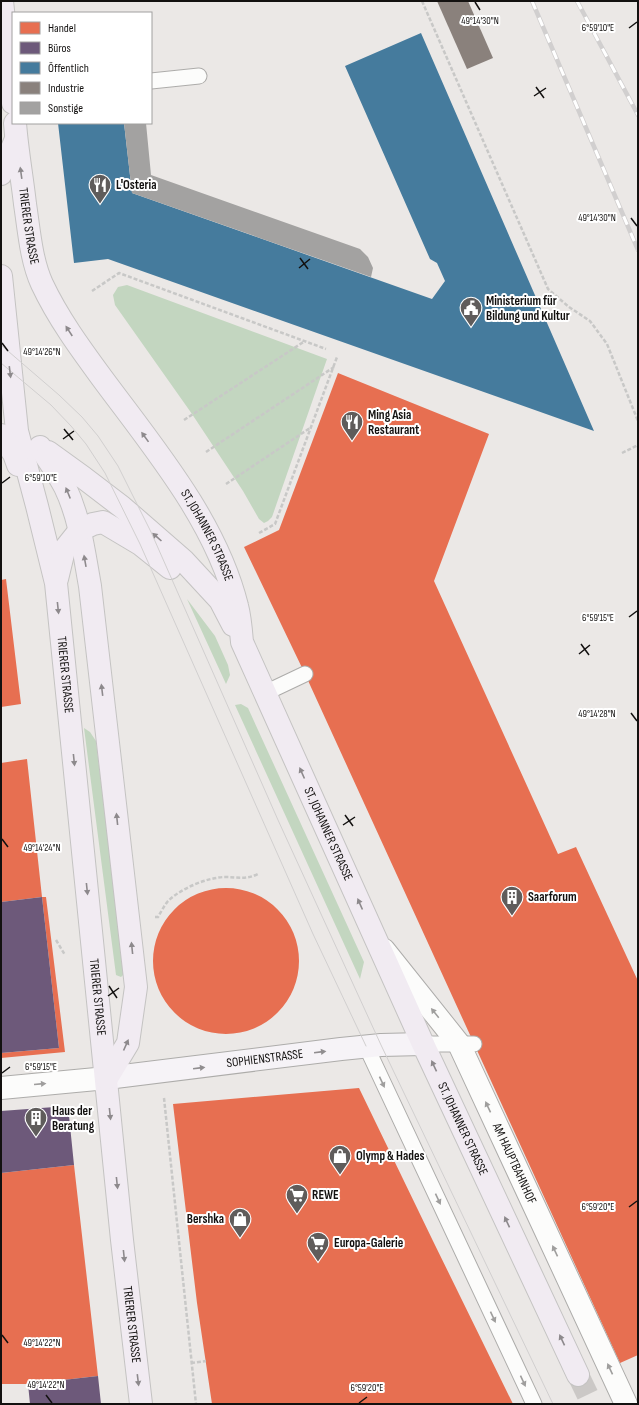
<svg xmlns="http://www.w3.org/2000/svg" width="639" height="1405" font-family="'Sofia Sans Condensed',sans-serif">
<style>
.green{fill:#c3d6c0}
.shops{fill:#e76f51}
.offices{fill:#6d597a}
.public{fill:#457b9d}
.industry{fill:#8a817c}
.building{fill:#a3a2a1}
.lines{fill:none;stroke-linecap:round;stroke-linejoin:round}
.primary-tunnel{stroke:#cbc8c6;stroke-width:22;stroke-dasharray:22 11;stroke-linecap:butt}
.lane-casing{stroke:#adacaa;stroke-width:17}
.street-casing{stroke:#adacaa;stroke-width:24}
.secondary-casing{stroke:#adacaa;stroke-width:24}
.primary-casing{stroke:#c4c3c2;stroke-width:24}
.path{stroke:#c8c8c7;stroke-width:2.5;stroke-dasharray:4 2;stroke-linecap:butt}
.lane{stroke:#fcfcfb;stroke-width:15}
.street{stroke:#fcfcfb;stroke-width:22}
.secondary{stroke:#f6f3f7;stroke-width:22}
.primary{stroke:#f1ebf2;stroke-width:22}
.tram{stroke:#d1cfcf;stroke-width:1}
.rail-casing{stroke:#d1cfcf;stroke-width:4.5}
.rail{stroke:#fff;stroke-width:3;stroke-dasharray:9;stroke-linecap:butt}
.oneway{fill:#8d898c}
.oneway2{fill:#9f9e9d}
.oneway3{fill:#908d8f}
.ticks{fill:none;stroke:#131110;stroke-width:1.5}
.labels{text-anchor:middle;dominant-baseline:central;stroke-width:4;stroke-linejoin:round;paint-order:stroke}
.poi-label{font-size:13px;font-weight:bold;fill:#131110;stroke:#fff;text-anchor:start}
.street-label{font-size:13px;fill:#131110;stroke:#fff}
.ticks-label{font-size:10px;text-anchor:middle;fill:#131110;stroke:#fff;stroke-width:4;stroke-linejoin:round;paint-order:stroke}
</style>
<rect width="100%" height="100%" fill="#ebe8e6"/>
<path class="green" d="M127 285 327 359 272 517 268 521 264 523 259 519 243 491 192 414 115 305 113 295 118 287Z
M187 599 215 636 228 665 230 675 226 684Z
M241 704 248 708 364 962 360 979 235 705Z
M84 728 90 732 96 741 124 974 121 977 116 975Z"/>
<path class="shops" d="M338 373 489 434 434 581 558 854 576 847 638 981V1355L620 1363 305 674 244 547 279 530Z
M6 579 21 704 1 707V580Z
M27 759 42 897H46L65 1052 1 1058V1053L59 1048 42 897 1 902V763Z
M153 961a73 73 0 1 1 146 0a73 73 0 1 1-146 0Z
M359 1088 433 1241 513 1404H212L197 1303 173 1104Z
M74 1165 98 1376 28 1384H1V1173Z"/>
<path class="offices" d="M42 897 59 1048 1 1053V902Z
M68 1106 74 1165 1 1173V1111Z
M98 1376 101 1404H30L28 1384Z"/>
<path class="public" d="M421 33 594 431 108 259 74 263 58 123H124L132 193 432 299 445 281 437 263 430 259 345 66Z"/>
<path class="industry" d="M437 1H468L493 58 467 69Z"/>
<path class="building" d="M124 123H146L151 175 360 249 368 257 373 268 371 277 132 193Z"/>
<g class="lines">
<path class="primary-tunnel" d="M578 1375 592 1404"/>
<g class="lane-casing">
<path id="lane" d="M151 81 199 76
M265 693 305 674
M423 1044H474
M366 1046 534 1404"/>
</g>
<g class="street-casing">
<g id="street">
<path id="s1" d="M384 950 459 1044 626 1404"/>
<path d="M1 1088 107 1078"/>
</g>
</g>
<g class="secondary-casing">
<g id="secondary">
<path id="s2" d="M107 1078 341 1049 381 1045 423 1044"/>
</g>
</g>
<g class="primary-casing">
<g id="primary">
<path d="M2 1 13 103"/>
<path id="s3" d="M15 123C17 150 22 177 25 204 29 230 31 260 42 284 58 318 80 348 102 378 153 447 216 521 237 606 240 617 241 630 242 642L423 1044 578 1375"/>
<path d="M1 174 16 139"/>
<path id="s4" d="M1 276 17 431 37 506 56 583 122 1240 141 1404"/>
<path d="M1 435 14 454 18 465"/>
<path d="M40 447C48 460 58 473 65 487 80 518 84 553 90 586L136 987 128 1043 107 1078"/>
<path d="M48 452 84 478 122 507 183 560 220 600 233 625"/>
<path d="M57 579 64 550 80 530 93 524 103 522 140 544 170 568"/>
</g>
</g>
<path class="path" d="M422 1 548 289 569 307 590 321 607 344 638 421
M92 291 119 273 326 349
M184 420 305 341
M206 452 334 367
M622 453 638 445
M226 484 310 428
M259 533 275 524 337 357
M155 917H158C161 912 164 906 168 901 182 888 206 878 224 877 237 877 246 880 258 874
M56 940 65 955
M164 1098 196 1404
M191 1363 206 1361"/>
<use href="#lane" class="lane"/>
<use href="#street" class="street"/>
<use href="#secondary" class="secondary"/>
<use href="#primary" class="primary"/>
<path class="tram" d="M1 345 59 395 82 417 98 436 118 466 151 532 278 820 381 1045 553 1404
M1 363 51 405 71 426 86 444 105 473 140 544 313 934 366 1046"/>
<g class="rail-casing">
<path id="rail" d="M532 1 638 250
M577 1 638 115"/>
</g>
<use href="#rail" class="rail"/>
</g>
<defs><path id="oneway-solid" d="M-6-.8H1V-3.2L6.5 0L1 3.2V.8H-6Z"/></defs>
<g class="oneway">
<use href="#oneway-solid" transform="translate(21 173) rotate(-98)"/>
<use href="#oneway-solid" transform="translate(69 331) rotate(-123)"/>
<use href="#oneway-solid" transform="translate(10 372) rotate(83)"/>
<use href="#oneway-solid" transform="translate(145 437) rotate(-126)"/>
<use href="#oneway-solid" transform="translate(68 493) rotate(-112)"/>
<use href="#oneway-solid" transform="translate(157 537) rotate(-138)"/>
<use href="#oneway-solid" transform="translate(85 561) rotate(-100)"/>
<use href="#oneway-solid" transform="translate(58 608) rotate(84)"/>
<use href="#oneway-solid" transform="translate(102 690) rotate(-97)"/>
<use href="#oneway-solid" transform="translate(74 760) rotate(84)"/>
<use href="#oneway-solid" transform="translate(302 773) rotate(-114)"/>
<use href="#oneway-solid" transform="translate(117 819) rotate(-96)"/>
<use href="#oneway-solid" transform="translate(87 889) rotate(84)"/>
<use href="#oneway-solid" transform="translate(360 904) rotate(-114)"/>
<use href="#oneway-solid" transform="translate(132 948) rotate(-96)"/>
<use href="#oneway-solid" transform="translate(126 1045) rotate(-66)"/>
<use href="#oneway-solid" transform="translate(434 1066) rotate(-115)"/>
<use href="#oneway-solid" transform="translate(110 1114) rotate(84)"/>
<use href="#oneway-solid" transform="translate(117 1183) rotate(84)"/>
<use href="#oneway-solid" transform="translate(507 1222) rotate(-115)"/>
<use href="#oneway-solid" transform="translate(124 1256) rotate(84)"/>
<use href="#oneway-solid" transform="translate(562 1340) rotate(-115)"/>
<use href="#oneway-solid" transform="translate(138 1380) rotate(83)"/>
</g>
<g class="oneway2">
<use href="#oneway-solid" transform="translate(435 1013) rotate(-129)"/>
<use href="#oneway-solid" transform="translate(382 1082) rotate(65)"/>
<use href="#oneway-solid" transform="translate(40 1084) rotate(-5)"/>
<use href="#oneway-solid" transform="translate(488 1107) rotate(-115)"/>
<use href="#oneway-solid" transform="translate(438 1199) rotate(65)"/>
<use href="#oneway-solid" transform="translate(555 1251) rotate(-115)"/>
<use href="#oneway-solid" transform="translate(493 1317) rotate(65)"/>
<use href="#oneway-solid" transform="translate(610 1369) rotate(-115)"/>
<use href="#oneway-solid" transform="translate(523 1381) rotate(65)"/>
</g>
<g class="oneway3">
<use href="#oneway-solid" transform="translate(320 1052) rotate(-7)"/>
<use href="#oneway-solid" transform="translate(199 1068) rotate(-7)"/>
</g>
<path class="ticks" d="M475 2 480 10M629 28 637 22M536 87 544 98M534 96 546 88M631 218 637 226M300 258 308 269M299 268 310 259M2 343 8 351M64 429 73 440M63 439 74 431M2 483 10 477M629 617 637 611M581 644 589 655M579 654 590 645M631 713 637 721M345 815 353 826M343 825 355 817M2 839 8 847M109 986 117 998M108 996 119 988M2 1073 10 1067M629 1207 637 1201M2 1335 8 1343M46 1395 52 1403M359 1403 367 1397"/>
<defs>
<g id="restaurant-pin" transform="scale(1.15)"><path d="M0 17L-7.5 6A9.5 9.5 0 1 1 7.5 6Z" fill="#5f5c5b" stroke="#fff"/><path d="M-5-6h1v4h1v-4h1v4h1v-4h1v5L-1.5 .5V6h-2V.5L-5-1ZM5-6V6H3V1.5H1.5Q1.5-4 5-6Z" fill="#fff"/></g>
<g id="civic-pin" transform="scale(1.15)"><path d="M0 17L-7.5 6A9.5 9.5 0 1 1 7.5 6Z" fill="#5f5c5b" stroke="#fff"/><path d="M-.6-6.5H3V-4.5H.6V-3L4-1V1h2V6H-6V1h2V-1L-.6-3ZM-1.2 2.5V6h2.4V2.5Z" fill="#fff"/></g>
<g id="building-pin" transform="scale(1.15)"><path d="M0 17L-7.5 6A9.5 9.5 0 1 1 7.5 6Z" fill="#5f5c5b" stroke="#fff"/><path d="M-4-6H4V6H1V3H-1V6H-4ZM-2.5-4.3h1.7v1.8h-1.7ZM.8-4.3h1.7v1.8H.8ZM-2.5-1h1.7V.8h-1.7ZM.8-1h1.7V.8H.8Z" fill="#fff"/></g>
<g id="shop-pin" transform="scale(1.15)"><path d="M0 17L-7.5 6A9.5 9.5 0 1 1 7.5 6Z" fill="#5f5c5b" stroke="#fff"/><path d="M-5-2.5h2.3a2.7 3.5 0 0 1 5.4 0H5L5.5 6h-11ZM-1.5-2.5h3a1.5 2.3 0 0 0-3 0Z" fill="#fff"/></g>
<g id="supermarket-pin" transform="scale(1.15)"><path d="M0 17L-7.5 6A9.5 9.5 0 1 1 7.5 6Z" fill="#5f5c5b" stroke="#fff"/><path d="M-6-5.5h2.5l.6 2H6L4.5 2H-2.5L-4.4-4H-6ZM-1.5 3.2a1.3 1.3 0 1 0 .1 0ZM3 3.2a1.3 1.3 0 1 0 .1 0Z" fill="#fff"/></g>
</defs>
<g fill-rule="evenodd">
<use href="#restaurant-pin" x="100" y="185"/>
<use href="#civic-pin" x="471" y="308"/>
<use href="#restaurant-pin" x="352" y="422"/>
<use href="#building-pin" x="512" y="897"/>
<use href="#building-pin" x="36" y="1118"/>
<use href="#shop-pin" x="340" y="1156"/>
<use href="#supermarket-pin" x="297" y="1195"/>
<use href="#shop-pin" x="240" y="1219"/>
<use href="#supermarket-pin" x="318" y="1243"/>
</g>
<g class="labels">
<g class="poi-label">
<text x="116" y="185">L'Osteria</text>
<text x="486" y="301">Ministerium für<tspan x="486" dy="15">Bildung und Kultur</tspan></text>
<text x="368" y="415">Ming Asia<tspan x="368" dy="15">Restaurant</tspan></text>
<text x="528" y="897">Saarforum</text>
<text x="52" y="1111">Haus der<tspan x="52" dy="15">Beratung</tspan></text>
<text x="356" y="1156">Olymp &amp; Hades</text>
<text x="312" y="1195">REWE</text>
<text x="224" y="1219" text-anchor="end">Bershka</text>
<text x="334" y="1243">Europa-Galerie</text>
</g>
<g class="street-label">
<text stroke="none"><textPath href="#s3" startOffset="104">TRIERER STRASSE</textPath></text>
<text stroke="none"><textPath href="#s3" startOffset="465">ST. JOHANNER STRASSE</textPath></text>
<text stroke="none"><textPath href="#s4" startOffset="405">TRIERER STRASSE</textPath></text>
<text stroke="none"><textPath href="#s3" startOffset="789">ST. JOHANNER STRASSE</textPath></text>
<text stroke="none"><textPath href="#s4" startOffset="729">TRIERER STRASSE</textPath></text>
<text stroke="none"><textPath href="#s2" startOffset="159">SOPHIENSTRASSE</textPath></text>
<text stroke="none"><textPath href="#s3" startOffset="1113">ST. JOHANNER STRASSE</textPath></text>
<text stroke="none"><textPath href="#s1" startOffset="252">AM HAUPTBAHNHOF</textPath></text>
<text stroke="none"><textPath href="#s4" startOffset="1058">TRIERER STRASSE</textPath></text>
</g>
</g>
<g class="ticks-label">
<text x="480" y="24">49°14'30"N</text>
<text x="598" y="31">6°59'10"E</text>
<text x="597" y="221">49°14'30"N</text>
<text x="42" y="355">49°14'26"N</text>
<text x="41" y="481">6°59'10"E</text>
<text x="598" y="621">6°59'15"E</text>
<text x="597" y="717">49°14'28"N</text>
<text x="42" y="851">49°14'24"N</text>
<text x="41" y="1070">6°59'15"E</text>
<text x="598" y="1210">6°59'20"E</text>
<text x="42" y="1346">49°14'22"N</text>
<text x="46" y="1388">49°14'22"N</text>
<text x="367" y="1391">6°59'20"E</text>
</g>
<rect width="639" height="1405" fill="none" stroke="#131110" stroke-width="4"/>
<rect x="12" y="12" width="140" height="112" fill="#ffffff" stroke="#a1a09f"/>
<rect x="20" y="22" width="20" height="12" fill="#e76f51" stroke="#a1a09f"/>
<text x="48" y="32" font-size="12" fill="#131110">Handel</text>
<rect x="20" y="42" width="20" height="12" fill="#6d597a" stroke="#a1a09f"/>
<text x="48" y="52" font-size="12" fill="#131110">Büros</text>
<rect x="20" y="62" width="20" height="12" fill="#457b9d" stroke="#a1a09f"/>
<text x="48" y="72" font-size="12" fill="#131110">Öffentlich</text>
<rect x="20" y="82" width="20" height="12" fill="#8a817c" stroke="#a1a09f"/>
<text x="48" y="92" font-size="12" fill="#131110">Industrie</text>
<rect x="20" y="102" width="20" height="12" fill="#a3a2a1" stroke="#a1a09f"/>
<text x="48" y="112" font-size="12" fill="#131110">Sonstige</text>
</svg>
